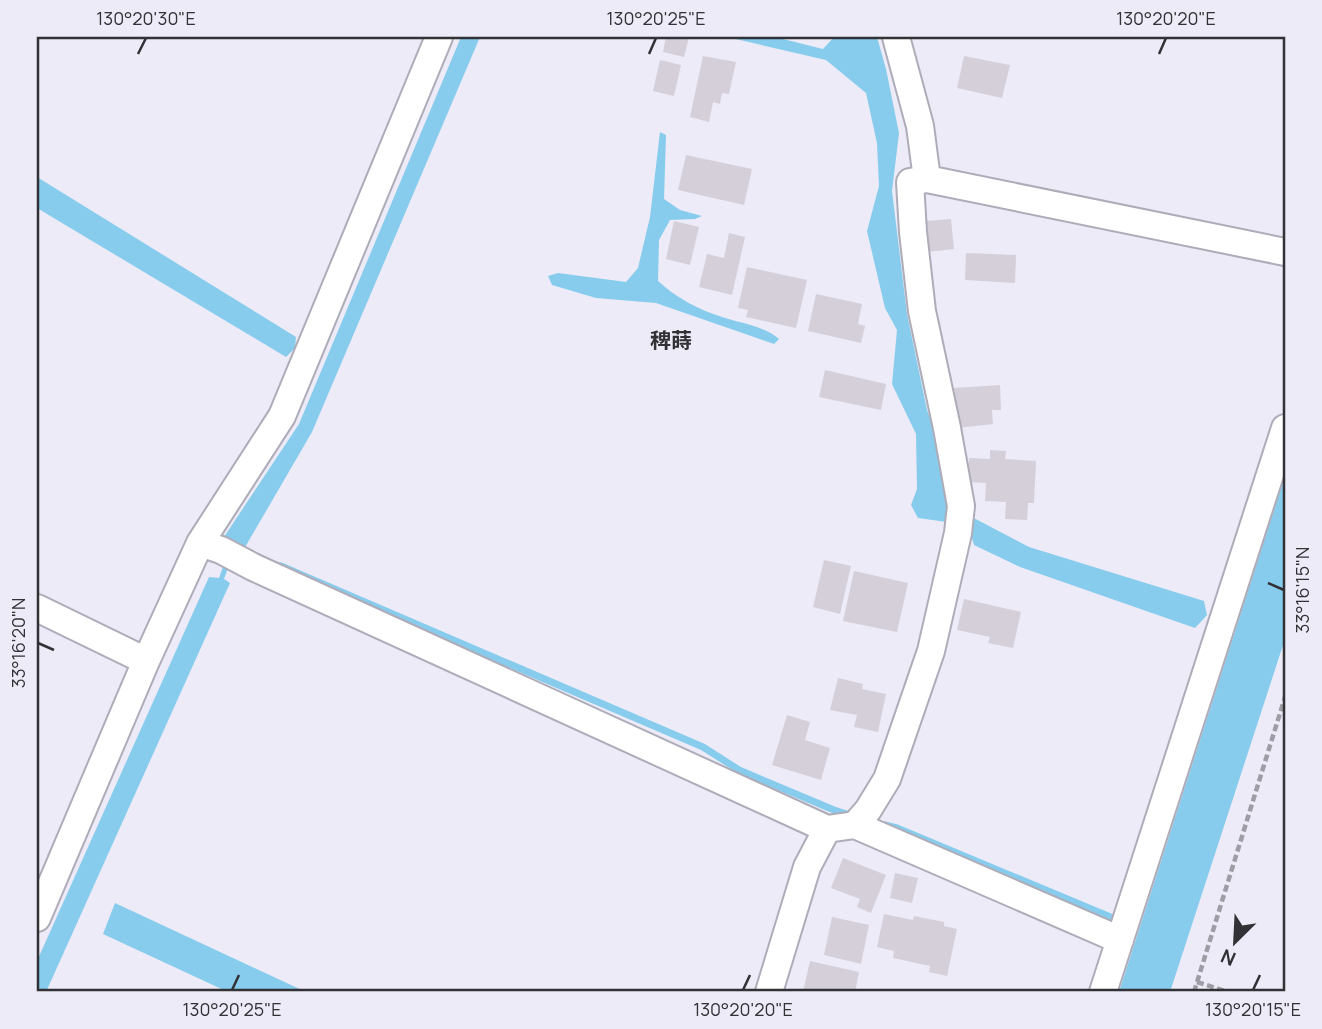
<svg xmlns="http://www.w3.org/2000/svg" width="1322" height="1029" font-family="Manrope,'Noto Sans JP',sans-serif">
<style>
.water{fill:#87cced}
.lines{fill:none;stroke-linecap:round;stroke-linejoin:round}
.stream{stroke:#87cced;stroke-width:7}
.building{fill:#d5cfda}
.street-casing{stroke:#aeacb8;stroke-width:30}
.path{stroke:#9e9da6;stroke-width:4.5;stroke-dasharray:7 3.5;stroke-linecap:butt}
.street{stroke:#fff;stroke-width:26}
.ticks{fill:none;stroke:#323136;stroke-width:2.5}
.labels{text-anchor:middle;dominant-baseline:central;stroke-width:5;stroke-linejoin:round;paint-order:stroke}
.neighbourhood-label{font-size:21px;font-weight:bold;fill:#323136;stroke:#ecebf7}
.neatline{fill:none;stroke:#323136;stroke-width:2.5}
.ticks-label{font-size:18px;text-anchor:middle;fill:#323136}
</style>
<rect width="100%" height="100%" fill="#ecebf7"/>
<path class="water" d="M461 37H480L312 432 244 549 236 546 224 579 230 583 46 992H37V961L209 577 219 578 231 544 224 537 299 424Z
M727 37H775L823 49 834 37H877L886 69 899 133 892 191 907 314 927 410 970 516 1029 547 1204 601 1207 615 1195 628 1020 567 974 545 968 525 918 518 911 505 917 489 916 434 892 384 897 330 885 308 867 231 879 186 877 143 866 93 826 60Z
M660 132 666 135 664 199 680 210 702 216 695 219 670 220 659 240 658 281C675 297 699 310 722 317 740 323 764 326 779 339L774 344 656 303 596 298 552 285 548 276 558 273 626 282 638 268 650 217Z
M37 177 296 337 295 348 286 357 37 208Z
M1285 476V639L1170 992H1119Z
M115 903 306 992H228L103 934Z"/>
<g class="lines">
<path class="stream" d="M281 566 703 747 739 770 834 810 853 816
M885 825 897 828 1120 921"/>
</g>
<path class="building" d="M666 37H689L684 57 663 52Z
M703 56 736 62 729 94 722 93 720 104 713 102 709 122 690 117Z
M964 56 1010 65 1002 98 957 88Z
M660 60 681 65 674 96 653 91Z
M686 155 752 169 744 205 678 190Z
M951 219 954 249 928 252 925 221Z
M674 221 699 227 690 265 666 259Z
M729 233 745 237 732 295 699 287 707 254 724 258Z
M966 253 1016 255 1015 283 965 280Z
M747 267 807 280 796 328 746 317 748 310 738 308Z
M816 294 862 304 858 324 865 326 861 343 808 331Z
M825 370 886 384 881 410 819 397Z
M1000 385 1001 410H992L993 424 957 428 954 388Z
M990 450 1006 451 1005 459 1036 461 1034 503H1028L1027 520 1005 519 1006 502 985 501 986 483 968 482 969 458 990 459Z
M824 560 851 566 840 614 813 607Z
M854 571 908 583 897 632 843 621Z
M964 599 1021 612 1013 648 988 643 990 637 957 630Z
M838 678 863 684 862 689 886 694 878 732 854 727 857 715 830 710Z
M787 715 810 722 805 740 830 748 821 780 772 765Z
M843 858 886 875 871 913 857 907 860 899 831 888Z
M895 873 918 878 912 903 890 898Z
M884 914 913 920 914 916 944 922V926L957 929 947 976 929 972 930 966 893 958 894 951 877 947Z
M832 917 869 925 861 964 824 955Z
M810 961 859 972 855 992H803Z"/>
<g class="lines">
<g class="street-casing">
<path id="street" d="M896 37 920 126 927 179
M200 543 221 550 253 567 827 829 855 825 1120 940
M37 608 146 661
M855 825 868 810 887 779 931 651 958 533 961 506 947 428 922 311 913 232 910 182 927 179 1285 252
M37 918 146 661 200 543 282 416 439 37
M769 992 807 867 827 829
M1103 992 1285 428"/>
</g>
<path class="path" d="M1197 982 1228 992
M1194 992 1285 697"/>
<use href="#street" class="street"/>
</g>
<path class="ticks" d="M138 54 146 38M649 54 656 38M1159 54 1166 38M1268 583 1284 590M38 643 54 650M232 990 239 975M743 990 750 975M1253 990 1260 975"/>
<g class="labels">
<g class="neighbourhood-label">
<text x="671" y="340">稗蒔</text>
</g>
</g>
<rect width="1322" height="1029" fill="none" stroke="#ecebf7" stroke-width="77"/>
<g transform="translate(1235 942) rotate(204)" stroke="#ecebf7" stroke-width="5" paint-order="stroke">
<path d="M0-5L12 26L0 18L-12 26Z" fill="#323136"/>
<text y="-10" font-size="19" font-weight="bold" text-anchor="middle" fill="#323136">N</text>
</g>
<rect x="38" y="38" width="1246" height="952" class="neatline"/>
<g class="ticks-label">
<text x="146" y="25">130°20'30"E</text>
<text x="656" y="25">130°20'25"E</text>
<text x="1166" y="25">130°20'20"E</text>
<text transform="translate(1303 590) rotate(-90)" y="6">33°16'15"N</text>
<text transform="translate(19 643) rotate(-90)" y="6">33°16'20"N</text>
<text x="232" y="1016">130°20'25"E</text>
<text x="743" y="1016">130°20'20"E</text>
<text x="1253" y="1016">130°20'15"E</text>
</g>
</svg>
